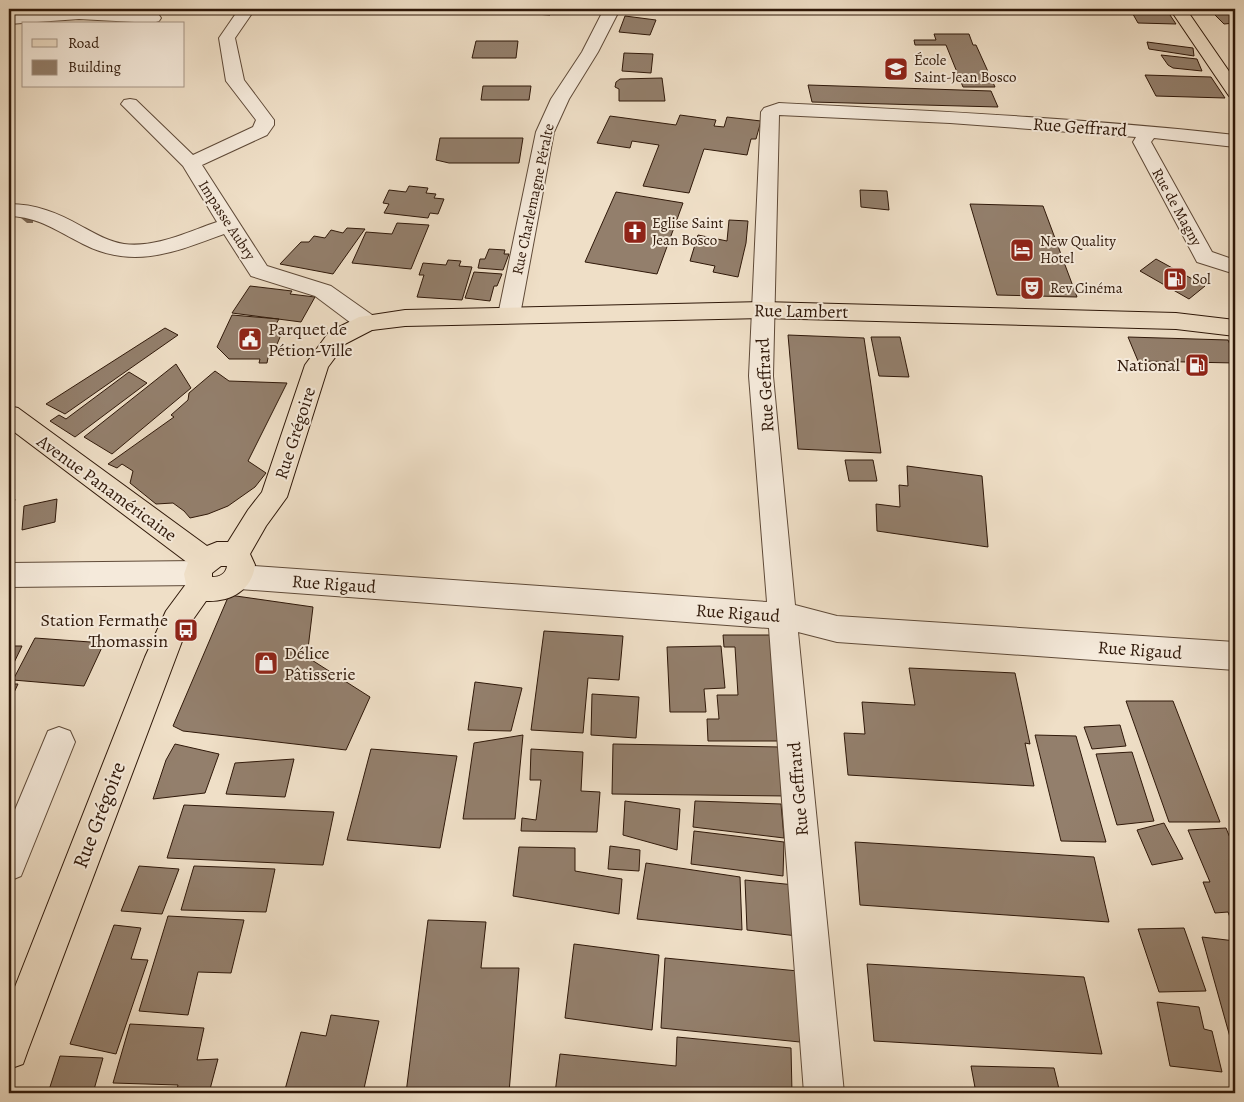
<svg xmlns="http://www.w3.org/2000/svg" width="1244" height="1102" font-family="Alegreya,serif">
<style>
.lines{fill:none;stroke-linecap:round;stroke-linejoin:round}
.stream{fill:#7b6754;fill-rule:evenodd}
.building{fill:#937f6c;stroke:#2f1809}
.minor-casing{stroke:#5f4a38;stroke-width:2}
.major-casing{stroke:#2f1809;stroke-width:2}
.minor{fill:#f5eadb;fill-rule:evenodd}
.major{fill:#efdfc7;fill-rule:evenodd}
.labels{text-anchor:middle;dominant-baseline:central;stroke-width:4;stroke-linejoin:round;paint-order:stroke}
.far-poi-label{font-size:15px;fill:#2f1809;stroke:#f5eadb;text-anchor:start}
.far-street-label{font-size:15px;fill:#2f1809;stroke:#f5eadb}
.street-label{font-size:18px;fill:#2f1809;stroke:#f5eadb}
.poi-label{font-size:18px;fill:#2f1809;stroke:#f5eadb;text-anchor:start}
.near-street-label{font-size:21px;fill:#2f1809;stroke:#f5eadb}
</style>
<rect width="100%" height="100%" fill="#efdfc7"/>
<filter id="stains"><feTurbulence type="fractalNoise" baseFrequency=".004" numOctaves="4"/><feColorMatrix values="0 0 0 0 .2 0 0 0 0 .09 0 0 0 0 .02 0 0 0 .5 -.17"/></filter>
<radialGradient id="worn" r=".72"><stop offset=".6" stop-color="#630" stop-opacity="0"/><stop offset="1" stop-color="#630" stop-opacity=".3"/></radialGradient>
<g class="lines">
<path class="stream" d="M9 203 33 219V223H27L9 208Z"/>
</g>
<path class="building" d="M520 9H553L550 15 518 13Z
M1130 9H1166L1176 24 1138 23Z
M1235 11V23L1224 24 1212 12Z
M625 16 656 20 650 35 619 32Z
M934 34H969L973 45H976L995 87H963L946 45H915L914 40H936Z
M476 41H518L516 58H472Z
M1147 42 1193 48 1194 56 1149 49Z
M624 53 653 54 651 73 622 71Z
M1161 55 1197 59 1202 71 1173 68 1168 65Z
M1145 75 1211 77 1225 98 1156 96Z
M662 78 665 101H619V89L615 87 616 82 620 79Z
M808 85 991 91 998 107 812 102Z
M483 86H531L529 100H481Z
M680 115 716 120 714 126 724 127 727 117 761 121 756 139H751L747 155 704 149 689 193 643 186 659 145 632 141 630 148 597 143 610 116 676 125Z
M440 138H523L519 163H449L436 160Z
M409 186 428 188 426 193 436 194 434 198 444 199 438 214 430 213 428 218 384 213 389 204 383 203 389 190 406 192Z
M860 190 887 191 889 210 861 207Z
M616 192 683 203 657 274 585 262Z
M970 204 1043 206 1077 297 997 295Z
M729 220 748 221 746 243 738 277 713 272 715 266 690 261 698 235 727 241Z
M397 223 429 225 411 269 352 263 366 232 392 234Z
M347 228 365 229 333 274 280 264 301 242H309L314 236 325 238 331 230 343 233Z
M489 249 505 250 504 254H509L503 270 478 268 480 259H485Z
M1156 259 1205 286 1189 299 1140 271Z
M448 260 461 261 459 266 472 267 462 300 417 297 424 275H419L423 263 446 265Z
M474 272 502 274 497 286H494L490 301 465 298Z
M250 286 292 291 290 294 315 297 301 322 232 313Z
M232 315 279 319 273 329 283 330 275 349 270 348 267 363H259L260 359H229L217 347Z
M165 328 178 335 65 414 46 404Z
M788 335 864 338 881 453 798 449Z
M871 337H900L909 377 879 376Z
M1128 337 1228 340 1235 355V363L1138 361Z
M176 364 191 388 112 454 84 437Z
M215 371 229 381 287 383 248 461 266 473 255 487 228 506 208 514 190 518 184 511 173 503 156 504 130 483 133 471 122 464 117 468 108 464 174 417 171 415 188 400 189 393Z
M129 372 147 383 75 437 50 421 59 415 66 419Z
M845 460H873L877 481H849Z
M907 466 982 476 988 547 877 531 876 504 900 507 899 485 908 486Z
M9 484 15 500 9 509Z
M57 499 55 522 22 530 24 506Z
M229 595 313 607 307 657 370 697 346 750 183 731 173 726Z
M544 631 623 636 619 680 588 678 583 733 531 730Z
M723 635H770L781 741H708L707 719H719L717 695H738L735 647H724Z
M35 638 104 643 84 686 13 680Z
M9 646H22L10 671H9Z
M721 646 725 688 704 689 706 712H670L667 647Z
M909 668 1015 673 1030 744 1025 743 1034 786 848 775 844 733 865 734 862 702 915 705Z
M475 682 522 688 511 731 468 730Z
M9 684H18L9 703Z
M592 694 639 697 636 738 591 735Z
M1126 701H1173L1220 822H1169Z
M1120 725 1126 746 1092 749 1084 727Z
M523 735 515 819H463L474 743Z
M1035 735 1076 736 1106 842 1061 841Z
M175 744 219 754 205 793 153 799 166 760Z
M613 744 781 747 786 796 612 794Z
M371 749 457 756 440 848 347 840Z
M531 749 583 752 581 791 600 792 597 832 521 831 522 818 536 820 541 780H530Z
M1132 752 1154 821 1117 825 1096 754Z
M294 759 285 797 226 794 235 763Z
M625 801 680 809 677 850 623 835Z
M695 801 781 804 784 838 693 827Z
M184 805 334 812 323 865 167 858Z
M1164 823 1183 859 1152 865 1137 830Z
M1226 828 1235 850V931L1228 912 1215 913 1203 882H1210L1188 830Z
M694 831 784 842 783 876 691 864Z
M855 842 1094 857 1109 922 860 905Z
M610 846 640 850 639 871 608 869Z
M519 847 575 848V871L622 879 619 914 513 896Z
M646 863 740 877 742 930 637 919Z
M139 866 179 869 162 914 121 911Z
M194 866 275 869 266 912 181 910Z
M745 880 795 885 797 936 747 930Z
M168 916 244 920 231 973 198 972 188 1015 139 1011Z
M428 920 486 922 481 968H519L509 1093H406Z
M114 925 141 928 131 959 148 960 116 1054 70 1044Z
M1184 928 1206 991 1159 992 1138 929Z
M1202 937 1235 941V1037H1230Z
M574 944 659 955 652 1030 565 1018Z
M665 958 798 971 800 1042 661 1028Z
M867 964 1084 977 1102 1054 874 1041Z
M1157 1002 1199 1007 1204 1029 1212 1031 1222 1072 1170 1066Z
M331 1015 379 1021 363 1093H284L301 1032 326 1036Z
M130 1024 204 1028 197 1060 218 1059 209 1093H176L178 1085 113 1083Z
M677 1037 791 1048 792 1093H555L560 1054 676 1066Z
M60 1056 103 1058 93 1093H48Z
M971 1066 1054 1068 1060 1093H976Z"/>
<g class="lines">
<g class="minor-casing">
<path id="minor" d="M75 9 153 13 159 15 161 18 159 21 153 23 79 19 9 24V14Z
M239 9H255L235 38 244 80 274 120V125L267 135 202 165 267 266 331 286 375 317 378 323 375 329 367 331 359 329 315 296 251 276 224 234C175 252 134 270 83 244 57 231 39 217 9 216V204C36 204 58 213 81 226 94 233 109 242 124 244 156 248 187 232 217 222L183 166 121 104 124 100 130 99 136 100 193 155 253 127 256 120 226 81 219 38Z
M604 9H620L598 52 569 99 554 132 520 315 517 320 509 323 501 320 498 315 536 132 551 99 582 52Z
M779 103C931 111 1084 118 1235 135V147L1154 138 1151 142 1212 252 1235 260V274L1197 262 1133 142 1136 137 950 123 779 115 773 376 795 605 837 616 1235 642V670L837 642 798 632 844 1093H804L769 628 239 589 229 586 225 577 229 568 239 565 767 602 749 376 761 112 764 108Z
M197 561 207 564 211 573 207 582 197 585 9 587V563Z
M59 727 70 731 75 742 21 876 9 881V824L48 731Z"/>
</g>
<g class="major-casing">
<path id="major" d="M1170 9H1186L1235 80V97L1229 96Z
M763 302 1176 313 1235 320V336L1176 329 763 318 405 326 372 330 345 344 328 367 287 497 266 526 250 554 255 565C252 591 230 602 206 601L187 628 28 1050 23 1064 9 1069V1002L145 657 166 611 186 584 184 574 188 563 9 428V406L18 408 207 546 217 542H228L248 510 262 492 305 365 329 332 359 317 405 310ZM221 566H227C226 574 219 577 212 577V573Z"/>
</g>
<use href="#minor" class="minor"/>
<use href="#major" class="major"/>
</g>
<defs>
<g id="school-square" transform="scale(1.25)"><rect x="-9" y="-9" width="18" height="18" rx="4" fill="#8f2418" stroke="#f5eadb"/><path d="M0-5L7-2L0 1L-7-2ZM-4 1L0 2.5L4 1V4Q0 6-4 4Z" fill="#fff"/></g>
<g id="church-square" transform="scale(1.25)"><rect x="-9" y="-9" width="18" height="18" rx="4" fill="#8f2418" stroke="#f5eadb"/><path d="M-1.2-6h2.4v3.5h3.3v2.4h-3.3V6h-2.4V-.1h-3.3v-2.4h3.3Z" fill="#fff"/></g>
<g id="hotel-square" transform="scale(1.25)"><rect x="-9" y="-9" width="18" height="18" rx="4" fill="#8f2418" stroke="#f5eadb"/><path d="M-6-4.5h1.5V1H6V5H4.5V3h-9V5H-6ZM-4 0a1.8 1.8 0 1 1 3.6 0ZM.5 0V-2.5h3Q6-2.5 6 0Z" fill="#fff"/></g>
<g id="fuel-square" transform="scale(1.25)"><rect x="-9" y="-9" width="18" height="18" rx="4" fill="#8f2418" stroke="#f5eadb"/><path d="M-5.5-6h7V0h2V4h1.3V-2.5L3-4.5l.8-.8L6-3V5H2.5V1h-1V6h-7ZM-4.2-4.7v3.2H.2V-4.7Z" fill="#fff"/></g>
<g id="theatre-square" transform="scale(1.25)"><rect x="-9" y="-9" width="18" height="18" rx="4" fill="#8f2418" stroke="#f5eadb"/><path d="M-5-5.5Q0-4 5-5.5V0Q5 5 0 6Q-5 5-5 0ZM-3.3-2.5H-1v1.5H-3.3ZM1-2.5H3.3v1.5H1ZM-2.8 1Q0 5.5 2.8 1Z" fill="#fff"/></g>
<g id="civic-square" transform="scale(1.25)"><rect x="-9" y="-9" width="18" height="18" rx="4" fill="#8f2418" stroke="#f5eadb"/><path d="M-.6-6.5H3V-4.5H.6V-3L4-1V1h2V6H-6V1h2V-1L-.6-3ZM-1.2 2.5V6h2.4V2.5Z" fill="#fff"/></g>
<g id="bus-square" transform="scale(1.25)"><rect x="-9" y="-9" width="18" height="18" rx="4" fill="#8f2418" stroke="#f5eadb"/><path d="M-5-6H5V4H4V6H2V4H-2V6H-4V4H-5ZM-3.5-4V0h7V-4ZM-3.5 1.2v1.5H-2V1.2ZM2 1.2v1.5H3.5V1.2Z" fill="#fff"/></g>
<g id="shop-square" transform="scale(1.25)"><rect x="-9" y="-9" width="18" height="18" rx="4" fill="#8f2418" stroke="#f5eadb"/><path d="M-5-2.5h2.3a2.7 3.5 0 0 1 5.4 0H5L5.5 6h-11ZM-1.5-2.5h3a1.5 2.3 0 0 0-3 0Z" fill="#fff"/></g>
</defs>
<g fill-rule="evenodd">
<use href="#school-square" x="896" y="69"/>
<use href="#church-square" x="635" y="232"/>
<use href="#hotel-square" x="1022" y="250"/>
<use href="#fuel-square" x="1175" y="279"/>
<use href="#theatre-square" x="1032" y="288"/>
<use href="#civic-square" x="250" y="339"/>
<use href="#fuel-square" x="1197" y="365"/>
<use href="#bus-square" x="186" y="630"/>
<use href="#shop-square" x="266" y="663"/>
</g>
<g class="labels">
<g class="far-poi-label">
<text x="914" y="60">École<tspan x="914" dy="17">Saint-Jean Bosco</tspan></text>
<text x="652" y="223">Eglise Saint<tspan x="652" dy="17">Jean Bosco</tspan></text>
<text x="1040" y="241">New Quality<tspan x="1040" dy="17">Hotel</tspan></text>
<text x="1192" y="279">Sol</text>
<text x="1050" y="288">Rev Cinéma</text>
</g>
<g class="far-street-label">
<text transform="translate(533 199) rotate(-78)">Rue Charlemagne Péralte</text>
<text transform="translate(1177 207) rotate(61)">Rue de Magny</text>
<text transform="translate(227 220) rotate(57)">Impasse Aubry</text>
</g>
<g class="street-label">
<text transform="translate(1080 127) rotate(4)">Rue Geffrard</text>
<text transform="translate(801 311) rotate(1)">Rue Lambert</text>
<text transform="translate(765 385) rotate(-93)">Rue Geffrard</text>
<text transform="translate(295 433) rotate(-72)">Rue Grégoire</text>
<text transform="translate(107 488) rotate(36)">Avenue Panaméricaine</text>
<text transform="translate(334 584) rotate(4)">Rue Rigaud</text>
<text transform="translate(738 613) rotate(4)">Rue Rigaud</text>
<text transform="translate(1140 650) rotate(4)">Rue Rigaud</text>
<text transform="translate(798 789) rotate(-95)">Rue Geffrard</text>
</g>
<g class="poi-label">
<text x="268" y="329">Parquet de<tspan x="268" dy="21">Pétion-Ville</tspan></text>
<text x="1180" y="365" text-anchor="end">National</text>
<text x="168" y="620" text-anchor="end">Station Fermathe<tspan x="168" dy="21">Thomassin</tspan></text>
<text x="284" y="653">Délice<tspan x="284" dy="21">Pâtisserie</tspan></text>
</g>
<g class="near-street-label">
<text transform="translate(99 815) rotate(-69)">Rue Grégoire</text>
</g>
</g>
<rect width="1244" height="1102" fill="none" stroke="#efdfc7" stroke-width="30"/>
<rect x="10" y="10" width="1224" height="1082" fill="none" stroke="#2f1809" stroke-width="2.5"/>
<rect x="15" y="15" width="1214" height="1072" fill="none" stroke="#2f1809"/>
<rect x="22" y="22" width="162" height="65" fill="#f5eadb" stroke="#a69687"/>
<rect x="32" y="39" width="25" height="8" fill="#efdfc7" stroke="#a69687"/>
<text x="68" y="48" font-size="15" fill="#2f1809">Road</text>
<rect x="32" y="60" width="25" height="15" fill="#937f6c" stroke="#a69687"/>
<text x="68" y="72" font-size="15" fill="#2f1809">Building</text>
<rect width="100%" height="100%" filter="url(#stains)"/>
<rect width="100%" height="100%" fill="url(#worn)"/>
</svg>
